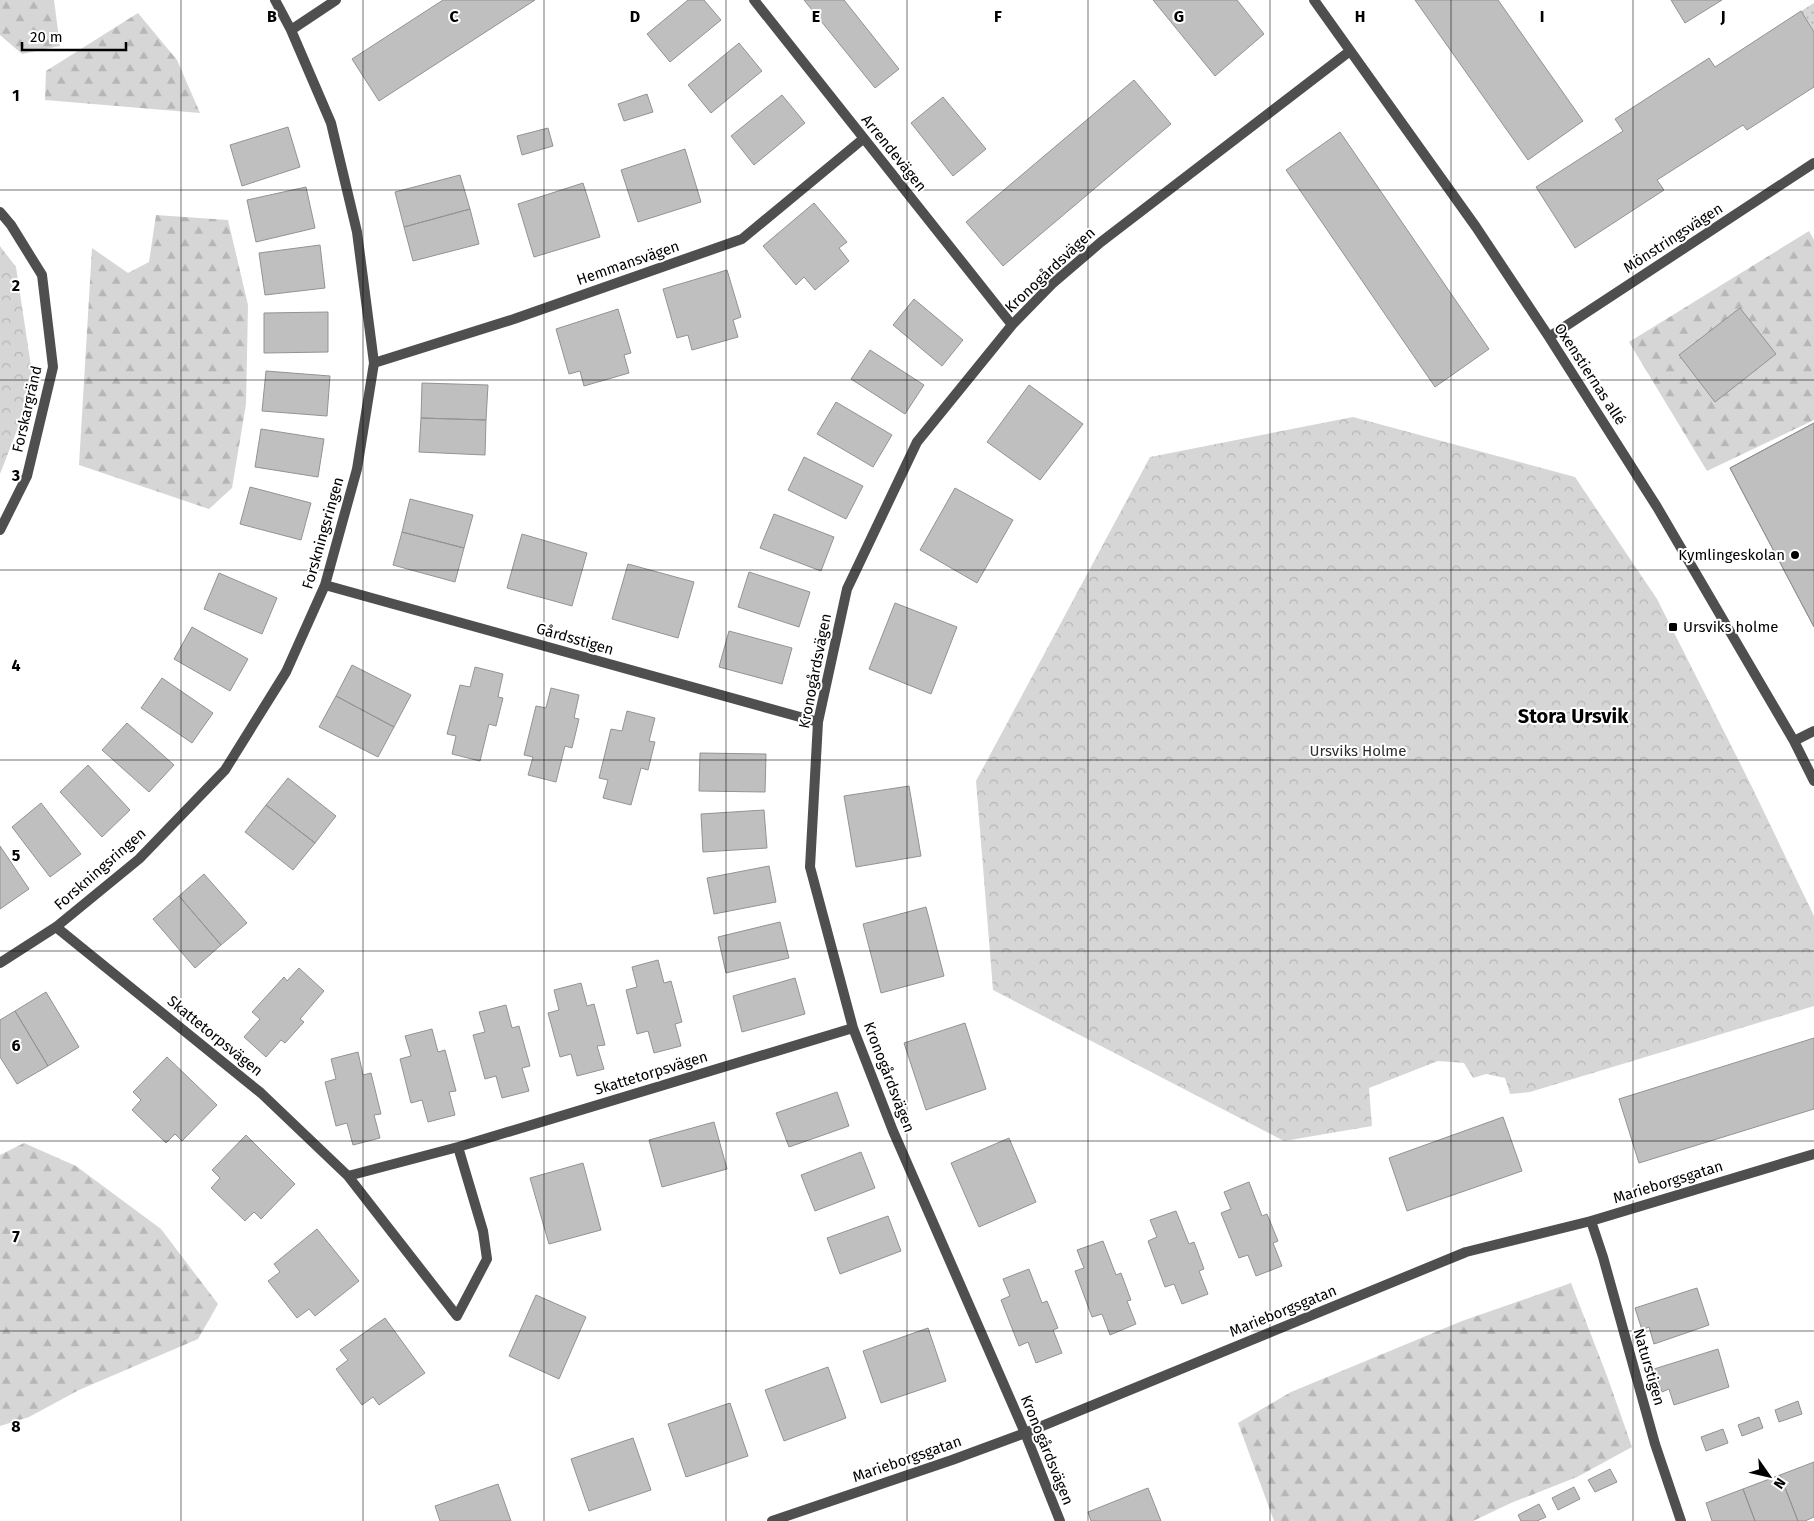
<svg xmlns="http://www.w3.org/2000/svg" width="1814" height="1521" font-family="'Fira Sans',sans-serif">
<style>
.grass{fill:url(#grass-dots)}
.forest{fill:url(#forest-firs)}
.park{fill:url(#park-crowns)}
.building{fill:#bfbfbf;stroke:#939393}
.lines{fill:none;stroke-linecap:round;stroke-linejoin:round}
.minor{stroke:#4f4f4f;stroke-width:10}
.grid{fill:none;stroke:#000;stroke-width:1;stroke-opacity:0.55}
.poi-dot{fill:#000;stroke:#fff;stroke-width:2}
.labels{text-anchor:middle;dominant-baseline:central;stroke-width:4;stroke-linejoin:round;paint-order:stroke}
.street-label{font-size:15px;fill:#000;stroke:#fff}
.poi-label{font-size:15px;fill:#000;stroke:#fff;text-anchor:end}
.park-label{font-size:15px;fill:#2d2d2d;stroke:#fff}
.district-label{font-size:20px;font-weight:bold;fill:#000;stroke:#fff}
.grid-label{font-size:16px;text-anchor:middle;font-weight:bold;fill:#000;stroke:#fff;stroke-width:4;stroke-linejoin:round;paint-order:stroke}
</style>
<defs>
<pattern id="grass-dots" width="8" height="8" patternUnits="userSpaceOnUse" patternTransform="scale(1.25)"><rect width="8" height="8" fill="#d6d6d6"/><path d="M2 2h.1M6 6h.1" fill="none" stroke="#b6b6b6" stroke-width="1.8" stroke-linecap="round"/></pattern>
<pattern id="forest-firs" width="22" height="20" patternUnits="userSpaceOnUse" patternTransform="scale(1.25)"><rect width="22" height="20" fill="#d6d6d6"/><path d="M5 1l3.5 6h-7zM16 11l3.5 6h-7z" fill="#b6b6b6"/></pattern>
<pattern id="park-crowns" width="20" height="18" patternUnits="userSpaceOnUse" patternTransform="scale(1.25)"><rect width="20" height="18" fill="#d6d6d6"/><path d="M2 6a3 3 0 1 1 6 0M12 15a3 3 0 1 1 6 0" fill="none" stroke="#b6b6b6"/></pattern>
</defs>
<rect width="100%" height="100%" fill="#fff"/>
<path class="grass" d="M1814 3V32L1801 11Z"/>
<path class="forest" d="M0 0H54L60 46 22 54 0 35Z
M138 13 177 60 200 113 45 100 46 71Z
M156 215 228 220 248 305 246 404 232 488 209 509 79 465 92 248 128 273 149 262Z
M1809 231 1814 240V420L1707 471 1629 342Z
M24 1143 76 1166 161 1229 218 1304 198 1339 79 1390 29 1417 0 1426V1155Z
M1571 1283 1607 1376 1632 1447 1577 1477 1511 1503 1473 1521H1274L1238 1423 1291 1392 1462 1321Z"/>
<path class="park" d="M0 246 16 267 34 386 0 474Z
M1353 417 1575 477 1657 599 1750 783 1814 916V1006L1530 1092 1510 1094 1505 1078 1486 1074 1473 1078 1464 1063 1438 1061 1369 1088 1372 1126 1284 1141 993 990 976 781 1150 457Z"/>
<path class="building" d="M443 0H535L379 101 352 59Z
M688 0H704L721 20 670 62 647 34Z
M804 0H844L899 69 875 88Z
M1153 0H1237L1264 34 1215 76Z
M1415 0H1498L1583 121 1528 160Z
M1671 0H1722L1685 23Z
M1801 11 1814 32V87L1747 130 1743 125 1657 180 1664 190 1575 248 1536 187 1623 131 1615 119 1709 58 1715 67Z
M739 43 762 71 711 113 688 85Z
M1134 80 1171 124 1003 266 966 222Z
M647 94 653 112 624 121 618 104Z
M782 95 805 123 754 165 731 136Z
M943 97 986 149 953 176 911 123Z
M288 127 300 167 242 186 230 145Z
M548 128 553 146 522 155 517 136Z
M1340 132 1489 349 1435 387 1286 170Z
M685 149 701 202 638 222 621 170Z
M460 175 470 209 404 227 395 192Z
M583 183 600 237 534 257 518 204Z
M306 187 315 228 256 242 247 200Z
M814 203 847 242 839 248 849 261 815 290 804 277 796 285 763 246Z
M470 209 479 244 413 261 404 227Z
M320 245 325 288 265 295 259 253Z
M727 270 741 317 733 320 738 337 692 350 688 335 677 338 663 289Z
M914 299 963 340 942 366 893 325Z
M1740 308 1776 354 1715 402 1679 355Z
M618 309 631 353 624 355 629 373 584 386 580 371 569 374 556 329Z
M328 312V352L264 353V313Z
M870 350 924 385 905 414 851 379Z
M266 371 330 376 327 416 262 411Z
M422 383 488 385 486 420 421 418Z
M1029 385 1083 424 1040 480 987 442Z
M836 402 892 435 873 467 817 434Z
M421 418 486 420 485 455 419 452Z
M1814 423V627L1730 468Z
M1814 423V627L1730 468Z
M261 429 324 439 318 477 255 467Z
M804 457 863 486 846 519 788 490Z
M250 487 311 503 301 540 240 524Z
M955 488 1013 520 977 583 920 550Z
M410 499 473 515 464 548 402 532Z
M774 514 834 537 821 571 760 548Z
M402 532 464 548 455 582 393 565Z
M522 534 587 553 572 606 507 588Z
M628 564 694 582 678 638 612 619Z
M749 572 810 592 799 627 738 607Z
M219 573 277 598 262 634 204 609Z
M895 603 957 627 931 694 869 669Z
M192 627 248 659 230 691 174 659Z
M729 631 792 648 782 684 719 667Z
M352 665 411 695 394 727 336 696Z
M475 667 503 674 498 697 503 698 496 726 489 724 480 761 452 754 456 736 447 734 460 685 470 687Z
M162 678 213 713 192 743 141 708Z
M551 688 579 695 574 718 579 719 572 748 565 746 556 782 528 775 533 757 524 755 536 706 546 708Z
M336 696 394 727 378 757 319 727Z
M627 711 655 718 649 741 655 742 648 770 641 768 631 805 603 798 608 780 599 778 611 729 622 731Z
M127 723 174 765 149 792 102 750Z
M700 753 766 754 765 792 699 791Z
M88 765 130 810 102 837 60 792Z
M288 778 336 816 315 843 266 805Z
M909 786 921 856 856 867 844 796Z
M41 803 81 854 50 877 12 827Z
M266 805 315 843 293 870 245 832Z
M764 810 767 848 703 852 701 814Z
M0 846 29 889 0 909Z
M769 866 776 902 714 914 707 878Z
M204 874 247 923 221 945 179 896Z
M179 896 221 945 195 968 153 919Z
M926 907 944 976 881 993 863 924Z
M780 922 789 958 726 973 718 937Z
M658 960 664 983 671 981 682 1022 675 1024 681 1046 654 1053 648 1031 637 1034 626 990 637 987 632 967Z
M299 968 324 991 300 1019 304 1022 285 1043 281 1040 266 1057 244 1037 260 1019 252 1012 284 977 287 981Z
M795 978 805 1014 742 1032 733 996Z
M581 983 587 1006 594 1004 605 1045 597 1046 604 1069 577 1076 571 1054 560 1057 548 1013 559 1010 554 990Z
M46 992 79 1047 48 1066 15 1011Z
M506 1005 512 1028 519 1026 530 1066 522 1068 529 1091 502 1098 496 1076 485 1079 473 1035 485 1032 479 1012Z
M15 1011 48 1066 17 1084 0 1057V1020Z
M965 1023 986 1089 926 1110 904 1043Z
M432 1029 438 1052 445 1050 456 1091 449 1092 455 1115 428 1122 422 1100 411 1103 400 1059 411 1056 405 1036Z
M1814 1038V1109L1639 1163 1619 1099Z
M358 1052 363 1075 371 1073 381 1114 374 1115 380 1138 353 1145 347 1123 336 1126 325 1082 336 1079 331 1059Z
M167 1057 217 1105 182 1141 175 1134 166 1143 132 1110 141 1100 133 1092Z
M837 1092 849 1126 789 1147 776 1113Z
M1503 1117 1522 1171 1407 1211 1389 1158Z
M714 1122 727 1169 662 1187 649 1140Z
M246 1135 295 1184 261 1219 254 1212 245 1221 211 1188 220 1178 212 1170Z
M1009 1138 1036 1202 979 1227 951 1163Z
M861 1152 875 1188 815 1211 801 1175Z
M583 1163 601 1230 549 1244 530 1178Z
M1249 1182 1262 1216 1267 1214 1278 1241 1273 1243 1282 1266 1256 1276 1248 1255 1239 1258 1221 1213 1231 1209 1224 1192Z
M1176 1211 1189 1244 1194 1242 1204 1269 1199 1271 1208 1294 1182 1304 1174 1284 1165 1287 1148 1241 1157 1237 1150 1220Z
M888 1216 901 1251 840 1274 827 1238Z
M317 1229 359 1281 315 1316 309 1309 297 1318 268 1281 280 1272 274 1264Z
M1103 1241 1116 1275 1121 1273 1131 1300 1127 1301 1136 1324 1110 1335 1102 1314 1092 1317 1075 1271 1084 1268 1077 1250Z
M1029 1269 1042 1303 1047 1301 1058 1328 1053 1330 1062 1353 1036 1363 1028 1342 1019 1346 1001 1300 1010 1296 1003 1279Z
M1697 1288 1709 1325 1654 1344 1649 1327 1642 1330 1635 1308Z
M536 1295 586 1317 559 1379 509 1356Z
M385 1318 425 1373 379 1405 373 1397 362 1405 336 1369 348 1360 340 1350Z
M928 1328 946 1381 881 1403 863 1351Z
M1718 1349 1729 1387 1674 1405 1669 1389 1662 1392 1654 1369Z
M828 1367 846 1418 784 1441 765 1390Z
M1798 1401 1802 1414 1779 1422 1775 1410Z
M730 1403 748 1456 686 1477 668 1424Z
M1759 1417 1763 1428 1742 1436 1738 1425Z
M1723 1429 1728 1443 1706 1451 1701 1437Z
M633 1438 651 1490 589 1511 571 1459Z
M1814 1462V1517L1805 1521H1798L1780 1475Z
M1610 1469 1617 1482 1595 1492 1588 1480Z
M1780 1475 1798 1521H1755L1743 1489Z
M498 1484 511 1521H440L435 1506Z
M1574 1487 1580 1499 1558 1510 1552 1498Z
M1148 1488 1161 1521H1091L1088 1512Z
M1743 1489 1755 1521H1712L1706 1503Z
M1539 1504 1546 1517 1537 1521H1521L1518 1515Z"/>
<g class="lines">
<path class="minor" d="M754 0 1012 325
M1314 0 1476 227 1549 337 1657 507 1794 741 1814 781
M291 30 336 0
M0 212 11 225 42 275 53 367 27 476 0 530
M1549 337 1814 163
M374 363 514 319 742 239 863 139
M325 585 818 722
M1794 741 1814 731
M56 927 261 1093 348 1176 457 1316 487 1259 483 1231 458 1147
M0 963 56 927 139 859 225 770 286 672 325 585 357 469 374 363 357 232 331 123 291 30 275 0
M348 1176 458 1147 853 1028
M1591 1221 1603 1257 1655 1444 1681 1521
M772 1521 952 1460 1025 1433 1466 1252 1591 1221 1814 1154
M1060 1521 1025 1433 893 1131 853 1028 810 867 818 722 847 589 917 442 1012 325 1052 284 1101 242 1350 51"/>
</g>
<path class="grid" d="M181 0V1521M363 0V1521M544 0V1521M726 0V1521M907 0V1521M1088 0V1521M1270 0V1521M1451 0V1521M1633 0V1521M0 190H1814M0 380H1814M0 570H1814M0 760H1814M0 951H1814M0 1141H1814M0 1331H1814"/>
<g class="poi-dot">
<circle cx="1795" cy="555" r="5"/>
<rect x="1668" y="622" width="10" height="10" rx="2.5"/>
</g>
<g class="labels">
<g class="street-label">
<text transform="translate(894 153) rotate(51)">Arrendevägen</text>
<text transform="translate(1673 238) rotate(-33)">Mönstringsvägen</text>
<text transform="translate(628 263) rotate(-19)">Hemmansvägen</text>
<text transform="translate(1050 270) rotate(-43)">Kronogårdsvägen</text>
<text transform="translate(1590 374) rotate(57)">Oxenstiernas allé</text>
<text transform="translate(27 409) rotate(-77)">Forskargränd</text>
<text transform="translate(323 533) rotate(-74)">Forskningsringen</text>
<text transform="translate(575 639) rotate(16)">Gårdsstigen</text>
<text transform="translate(815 671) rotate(-79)">Kronogårdsvägen</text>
<text transform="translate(100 869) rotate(-41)">Forskningsringen</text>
<text transform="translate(215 1036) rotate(39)">Skattetorpsvägen</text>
<text transform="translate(651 1073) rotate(-17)">Skattetorpsvägen</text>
<text transform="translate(889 1077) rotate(69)">Kronogårdsvägen</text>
<text transform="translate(1668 1182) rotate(-17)">Marieborgsgatan</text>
<text transform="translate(1283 1311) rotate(-22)">Marieborgsgatan</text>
<text transform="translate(1649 1367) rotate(74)">Naturstigen</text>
<text transform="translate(1047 1450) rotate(68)">Kronogårdsvägen</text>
<text transform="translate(907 1459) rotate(-19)">Marieborgsgatan</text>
</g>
<g class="poi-label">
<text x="1785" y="555">Kymlingeskolan</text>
<text x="1683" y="627" text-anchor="start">Ursviks holme</text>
</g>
<g class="park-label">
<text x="1358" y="751">Ursviks Holme</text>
</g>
<g class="district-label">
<text x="1573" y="716">Stora Ursvik</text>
</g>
</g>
<g class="grid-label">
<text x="272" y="22">B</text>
<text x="454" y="22">C</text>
<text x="635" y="22">D</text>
<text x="816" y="22">E</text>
<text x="998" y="22">F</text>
<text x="1179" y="22">G</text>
<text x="1360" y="22">H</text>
<text x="1542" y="22">I</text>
<text x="1723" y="22">J</text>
<text x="16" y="101">1</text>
<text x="16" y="291">2</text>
<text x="16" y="481">3</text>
<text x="16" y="671">4</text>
<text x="16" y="861">5</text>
<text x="16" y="1051">6</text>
<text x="16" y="1242">7</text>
<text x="16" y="1432">8</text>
</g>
<g transform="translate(1769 1476) rotate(124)" stroke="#ffffff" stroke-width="4" paint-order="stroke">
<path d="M0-4L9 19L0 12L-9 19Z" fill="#000000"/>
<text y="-8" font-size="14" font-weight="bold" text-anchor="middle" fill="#000000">N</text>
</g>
<path d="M22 42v8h104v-8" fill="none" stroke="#000000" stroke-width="2.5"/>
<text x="30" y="42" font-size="15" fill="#000000" stroke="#ffffff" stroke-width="4" paint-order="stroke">20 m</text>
</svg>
